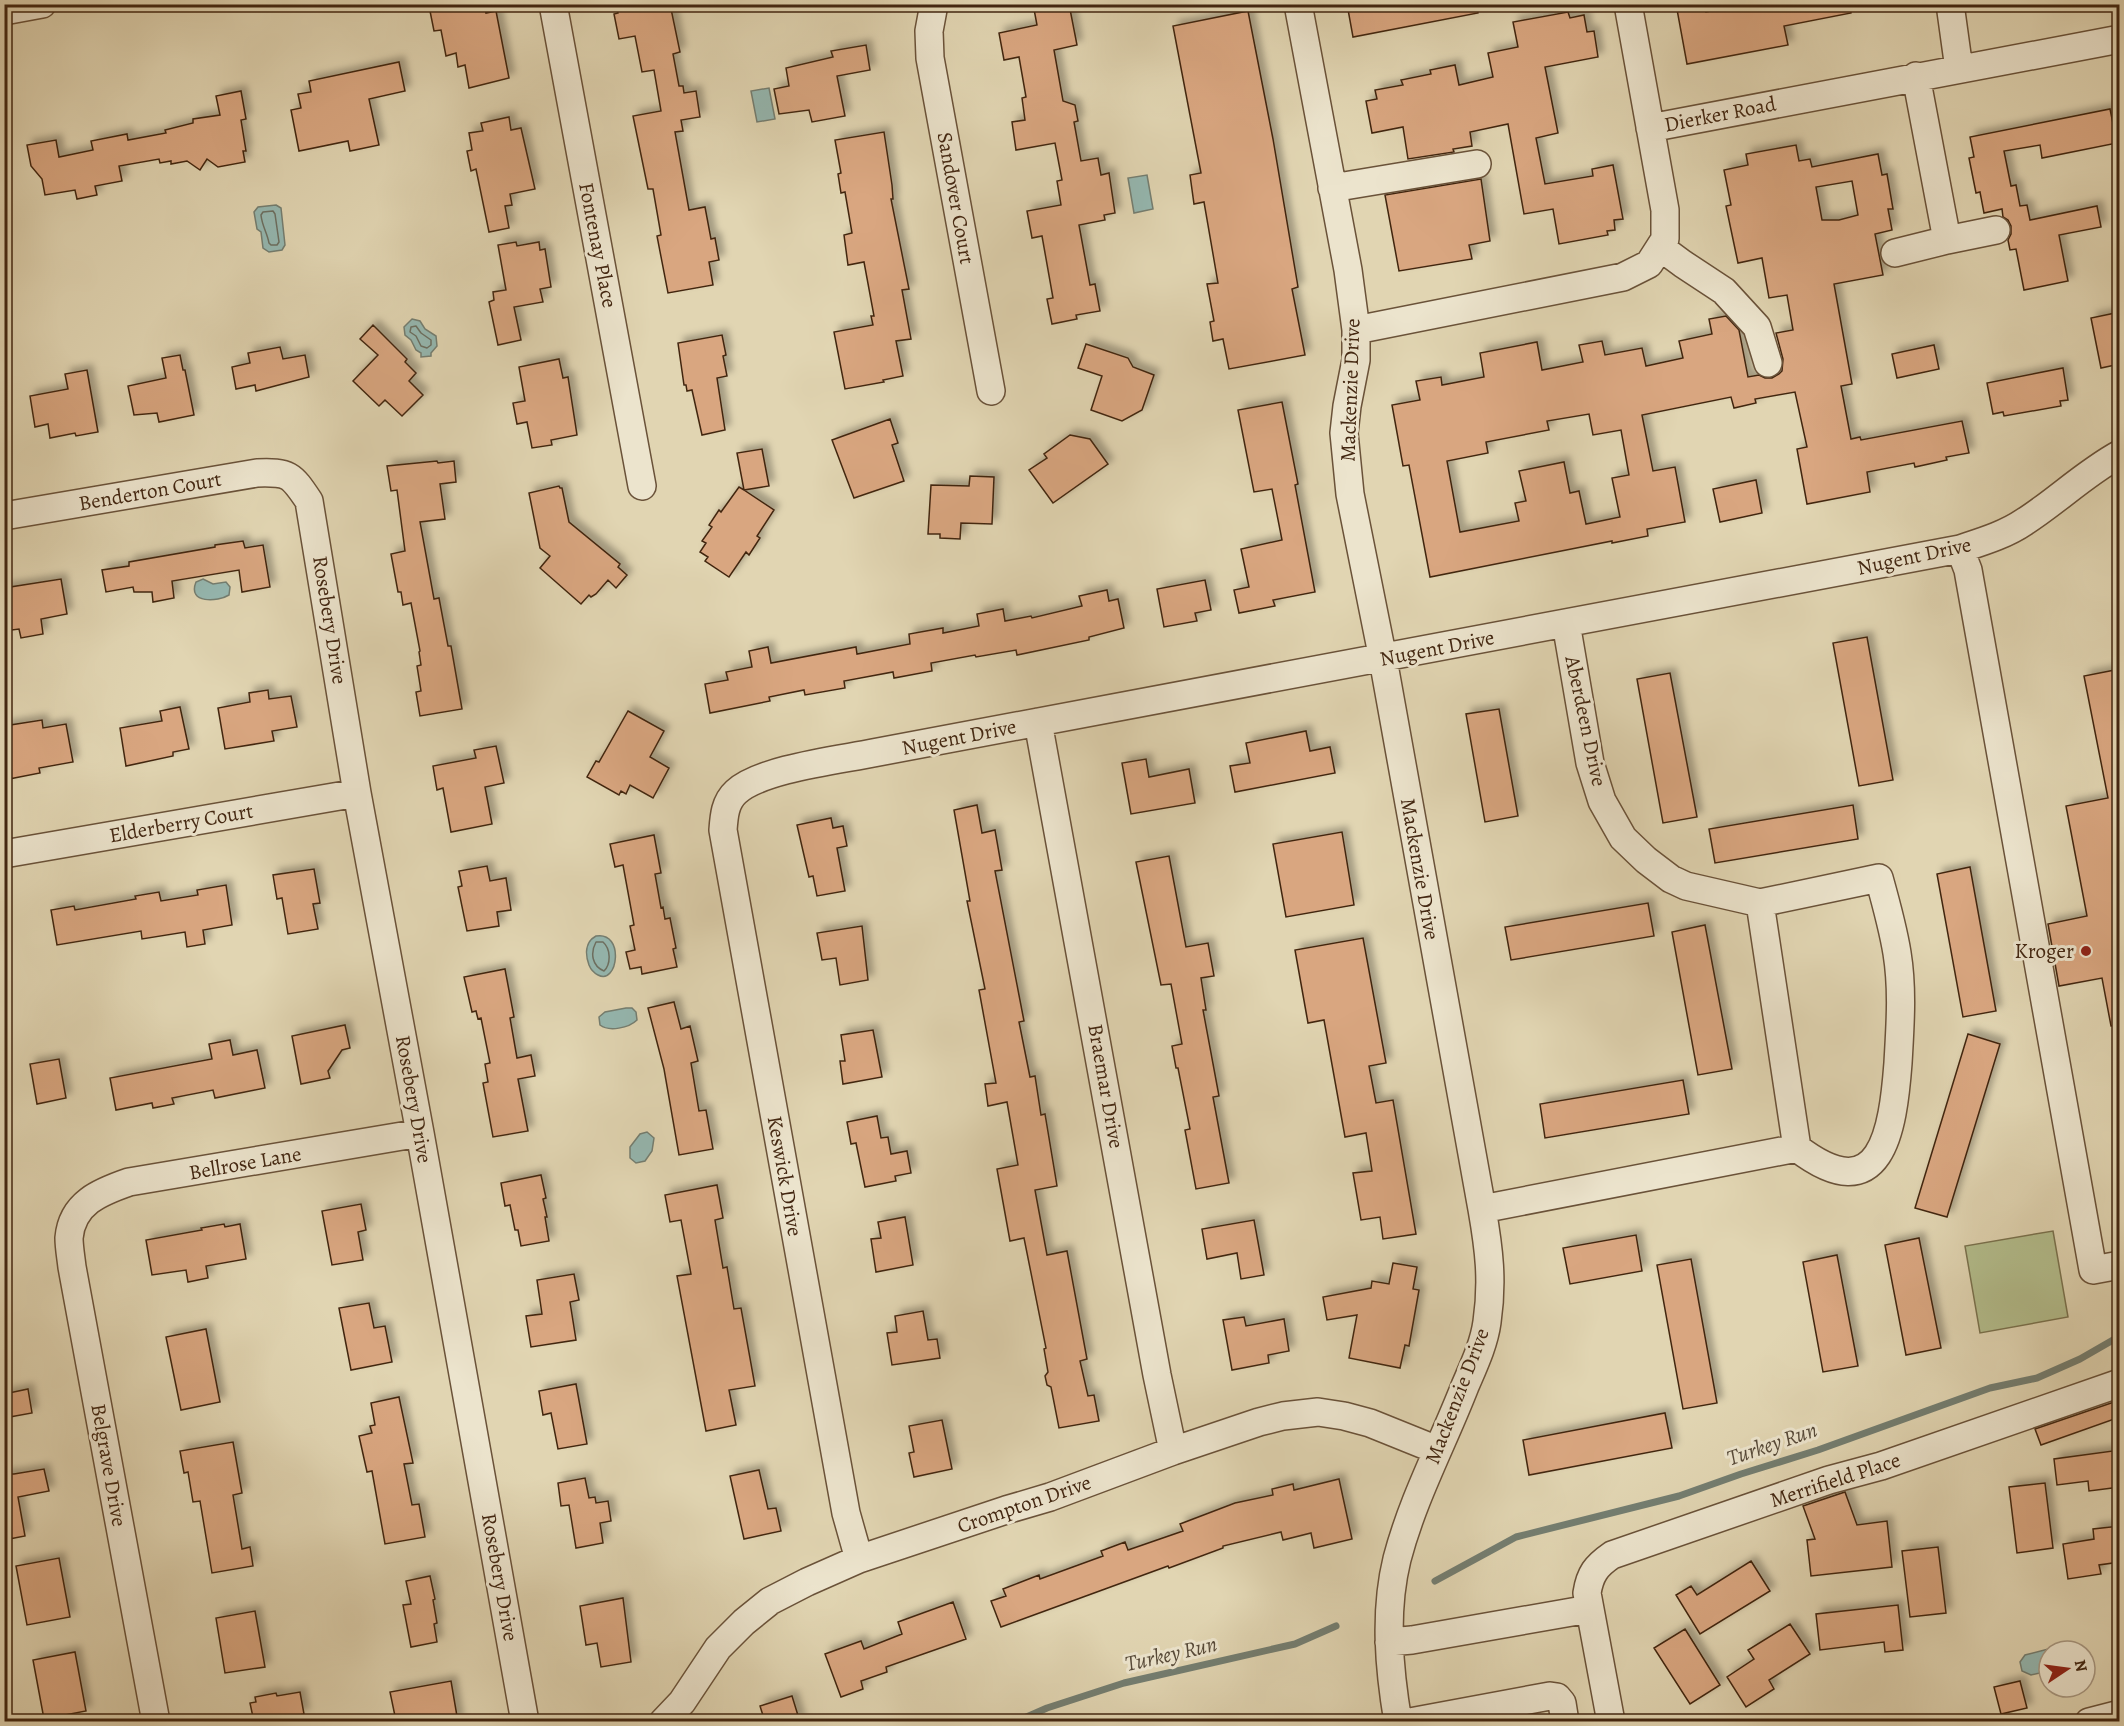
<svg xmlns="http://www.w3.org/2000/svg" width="2124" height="1726" font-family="Alegreya,serif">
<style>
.green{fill:#b3bd8c;stroke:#7a724e;stroke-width:1.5}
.water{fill:#95b8b1;stroke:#747e71;stroke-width:1.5}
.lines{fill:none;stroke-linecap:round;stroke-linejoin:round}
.shore{stroke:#6c6f61;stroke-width:1.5}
.stream{stroke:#747e71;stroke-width:7}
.building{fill:#d9a680;stroke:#422611;stroke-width:1.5;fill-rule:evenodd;filter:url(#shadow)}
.minor-casing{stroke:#6a5239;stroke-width:30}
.minor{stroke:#ece4cd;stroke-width:27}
.poi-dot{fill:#8f2418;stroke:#ece4cd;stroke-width:2}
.labels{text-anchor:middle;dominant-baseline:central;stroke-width:6;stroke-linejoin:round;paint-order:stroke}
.street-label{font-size:21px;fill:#422611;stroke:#ece4cd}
.poi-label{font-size:21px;fill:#422611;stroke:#ece4cd;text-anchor:end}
.water-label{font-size:22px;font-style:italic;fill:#574a39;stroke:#ece4cd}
</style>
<defs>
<filter id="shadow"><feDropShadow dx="5.5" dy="-5.5" stdDeviation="3" flood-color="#0004"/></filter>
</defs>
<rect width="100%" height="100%" fill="#e1d5b2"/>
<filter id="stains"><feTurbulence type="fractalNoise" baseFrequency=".00333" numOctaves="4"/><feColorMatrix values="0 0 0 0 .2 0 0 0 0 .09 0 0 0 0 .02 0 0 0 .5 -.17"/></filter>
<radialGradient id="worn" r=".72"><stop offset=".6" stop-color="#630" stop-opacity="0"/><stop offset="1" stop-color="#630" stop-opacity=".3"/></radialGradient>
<path class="green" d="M2053 1231 2068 1317 1980 1333 1965 1246Z"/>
<path class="water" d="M769 88 775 119 757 122 751 91Z
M1147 175 1153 209 1134 213 1128 178Z
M276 205 281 208 285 245 282 250 269 252 263 248 261 232 257 229 254 212 258 207Z
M412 319 420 321 425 329 436 336 437 346 431 353V356L421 357V353L416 350 411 340 405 335 404 327Z
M203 579 213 584 226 582 230 587 229 595C218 602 187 604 196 582Z
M596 936C625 931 618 986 598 975 594 973 591 970 589 965 585 954 585 942 596 936Z
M626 1008H632L636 1012 637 1020C629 1028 609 1032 600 1025L599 1017 605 1012Z
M647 1132 654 1138 652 1151 645 1161 636 1163 630 1158V1147L640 1134Z
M2052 1648 2061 1651H2049V1671L2031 1675 2022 1671 2020 1662 2025 1655Z"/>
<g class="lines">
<path class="shore" d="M273 211 275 214 279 242 277 245H271L269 243C267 232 262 226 261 215L263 212Z
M416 326 421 333 431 340V345L427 348 421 346 416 336 410 332 411 327Z
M596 942H603C611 949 611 964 604 971 592 966 590 953 596 942Z"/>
<path class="stream" d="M1435 1581 1516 1537 1679 1496 1741 1474 1818 1450 1990 1388 2037 1378 2080 1359 2120 1336
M1015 1722 1047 1708 1124 1683 1295 1644 1336 1626"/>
</g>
<path class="building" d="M467 4H484L486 13 496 11 509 78 469 88 465 65 458 67 456 53 446 56 441 30 434 31 430 11Z
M616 4H670L680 52 673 54 679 86H683L684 93 696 91 700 117 681 120 683 131 675 132 689 210 705 207 711 239 715 238 719 260 709 262 713 285 668 293 657 236 661 235 653 189H648L633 116 661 111 654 70 642 72 635 36 619 39 614 14 618 13Z
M1033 4H1069L1077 45 1054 50 1063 101 1075 105 1078 121 1074 122 1081 161 1098 158 1101 175 1109 173 1115 213 1104 215 1105 220 1079 225 1090 285 1095 284 1100 311 1076 315 1077 319 1052 324 1047 299 1053 298 1042 236 1032 238 1027 211 1061 205 1057 181 1062 180 1055 143 1016 150 1012 122 1025 120 1022 98 1026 97 1019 57 1004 60 999 33 1037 25Z
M1347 4H1477L1478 13 1353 37Z
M1676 4H1704L1706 12 1748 4H1850L1851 13 1784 26 1788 45 1687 64Z
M1248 11 1273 139 1298 287 1292 289 1305 355 1229 369 1223 339 1213 341 1210 322 1214 321 1207 284 1218 283 1204 202 1194 204 1190 175 1201 173 1173 26Z
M1568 12 1570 18 1584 15 1587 32 1594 31 1598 57 1545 67 1558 133 1536 138 1545 184 1593 176 1592 169 1613 165 1623 219 1614 220 1615 230 1607 231 1608 235 1559 244 1553 209 1524 214 1508 124 1470 132 1472 146 1453 149 1454 152 1408 159 1403 127 1372 133 1366 101 1377 99 1375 90 1403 85 1401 80 1431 74 1430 70 1455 65 1459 85 1493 77 1488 53 1518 47 1513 22Z
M866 45 870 70 837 76 845 116 812 122 809 110 779 114 774 89 789 86 786 68 833 57 831 51Z
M399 62 405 91 369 99 379 145 350 151 348 141 299 151 291 110 301 108 298 94 311 92 309 81Z
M241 91 246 119 241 120 246 151H243L245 162 218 167 207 159 200 170 187 161 171 164V161L160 163 159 159 119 166 122 181 95 186 97 195 77 199 75 190 45 195 42 179 31 166 27 145 56 140 59 157 93 150 91 141 127 134 128 140 166 133 165 130 193 123V119L220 115 216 96Z
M2110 109 2117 143 2042 158 2040 145 2004 151 2011 186 2016 185 2020 206 2027 205 2030 220 2097 206 2101 227 2059 235 2068 281 2024 290 2016 249 2010 250 2008 240 2011 234V226L2008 220 2003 217 2002 209 1984 213 1980 192 1976 193 1969 158 1974 157 1970 137Z
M509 117 511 130 521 128 535 189 510 194 512 205 505 206 509 228 489 232 476 169 471 171 467 151 472 150 469 133 483 131 481 123Z
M884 132 892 185 893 199H891L909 289 902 290 911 339 896 341 903 376 883 380 884 382 845 389 834 332 873 325 871 316H874L864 262 848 265 844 235 852 233 845 192 841 193 838 174 841 173 835 140Z
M1796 145 1799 161 1810 159 1812 167 1878 154 1882 175 1887 174 1893 209H1888L1892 230 1875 234 1883 275 1834 284 1852 384 1841 386 1851 439 1860 437 1861 440 1962 421 1969 453 1946 457 1947 460 1915 467 1914 463 1867 472 1870 492 1807 504 1797 449 1807 447 1795 392 1755 399 1756 403 1734 408 1731 397 1642 415 1653 471 1675 467 1685 522 1647 529 1648 536 1612 543V541L1430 577 1409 465 1403 466 1392 405 1420 400 1416 381 1441 377 1442 385 1484 377 1480 353 1537 342 1542 370 1583 362 1579 345 1602 341 1605 355 1642 348 1646 366 1683 358 1679 341 1712 334 1709 319 1726 316 1739 330 1748 377 1759 375 1765 378H1772L1779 374 1782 371 1783 359 1776 333 1793 330 1787 295 1769 298 1762 258 1738 263 1726 206 1731 205 1724 170 1748 165 1746 154ZM1852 181 1858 215 1839 220H1822L1816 187ZM1589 414 1593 435 1621 430 1629 475 1612 478 1620 517 1586 524 1579 491 1570 493 1564 462 1519 471 1526 501 1515 503 1519 521 1460 532 1447 461 1488 453 1486 442 1549 430 1547 421Z
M1481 179 1490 241 1469 245 1472 259 1399 271 1385 195Z
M516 242 517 246 539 242 540 250 545 249 551 287 540 289 543 302 514 307 521 340 498 345 489 302 494 300 493 292 506 290 498 245Z
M2120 312V364L2101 368 2091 318Z
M373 325 407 359 405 362 416 373 409 381 423 395 402 416 385 400 379 406 353 381 378 355 360 339Z
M722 335 726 355 723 356 727 376 717 378 725 430 702 435 692 390 687 391 686 385H684L678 343Z
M1086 344 1128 358 1133 367 1154 375 1142 410 1122 421 1091 410 1102 376 1078 368Z
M1934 345 1939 369 1897 378 1892 354Z
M280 347 283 359 305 355 309 377 256 391 255 385 236 389 232 367 250 363 248 353Z
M180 355 183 370H185L194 415 159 422 157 413 134 415 128 386 166 378 162 358Z
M559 359 563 378 568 377 577 435 551 440 552 445 532 448 527 422 517 424 513 403 525 401 519 367Z
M2063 368 2068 400 2060 401 2061 406 2004 416 2003 412 1993 414 1987 383Z
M87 370 98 432 76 436 75 433 50 438 48 424 35 427 30 396 68 389 65 374Z
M1282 402 1298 484 1295 485 1315 592 1273 600 1275 606 1239 613 1234 590 1249 587 1241 549 1282 540 1272 489 1254 492 1238 410Z
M890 419 898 443 892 445 904 481 854 498 832 440Z
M1070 435 1090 439 1108 464 1053 503 1029 470 1047 458 1044 454Z
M762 449 769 486 744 490 774 510 757 536 760 538 749 555 746 552 729 577 705 561 708 557 700 552 706 543 702 541 712 527 709 525 719 510 721 512 739 487 744 490 737 453Z
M437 461 438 463 454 461 456 482 440 484 445 519 420 522 434 599 439 598 448 646H451L462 709 420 716 416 692 421 691 417 666 421 665 419 652 420 651 411 603 403 605 401 592H398L391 554 405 551 397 490 391 491 387 466Z
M970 476 994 477 992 524 961 523 960 539 940 538V534H928L931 485 969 486Z
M1756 480 1762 513 1720 522 1713 489Z
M559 486 560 488H562L569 522 620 564 618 567 627 575 616 588 608 580 596 594 591 597 589 595 581 604 540 568 550 556 540 548 529 493Z
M243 541 245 548 263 545 270 587 242 592 239 570 172 581 174 598 153 602 152 592H134L133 587 106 592 102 570 129 566V562L215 547V545Z
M61 579 67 614 41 619 43 634 21 638 19 629 4 631V588Z
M1205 580 1211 610 1195 613 1197 621 1164 627 1157 589Z
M1107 590 1109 601 1118 599 1124 628 1089 637V640L1017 655 1016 650 976 657 975 655 931 663 932 671 894 678 893 672 844 681 845 688 805 695 804 690 769 697 770 701 710 713 705 684 728 680 726 672 752 667 749 651 768 647 771 663 856 647 857 654 910 644 909 634 943 628V633L979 626 977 614 1003 609 1005 621 1031 616 1032 618 1082 606 1079 596Z
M1867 637 1893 780 1859 786 1833 643Z
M2120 669V1025L2111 1026 2102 978 2059 986 2048 924 2087 916 2066 806 2108 798 2084 676Z
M1670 673 1697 817 1663 823 1637 679Z
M268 690 269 699 291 696 297 727 272 731 274 741 225 749 218 708 250 702 249 693Z
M180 707 189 749 173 752V756L126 766 120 728 162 721 160 711Z
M1499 709 1518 816 1485 822 1466 714Z
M628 711 664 731 650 757 669 768 653 798 630 785 626 794 621 791 619 795 587 777 596 761 599 762Z
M42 720 43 728 66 724 73 762 39 768 40 773 4 780V726Z
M1306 731 1310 751 1330 747 1335 773 1235 792 1230 766 1250 763 1246 743Z
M496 746 504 783 485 787 492 824 451 832 443 788 437 790 433 766 476 758 474 750Z
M1146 759 1149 777 1189 769 1195 803 1131 814 1122 763Z
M977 805 982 833 995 830 1002 870 995 871 1024 1021 1019 1022 1030 1077 1035 1076 1041 1115 1045 1114 1057 1186 1035 1190 1047 1255 1067 1251 1087 1359 1080 1361 1088 1396 1094 1395 1099 1421 1059 1428 1051 1387 1047 1385 1045 1376 1048 1372 1044 1349 1046 1348 1024 1238 1010 1241 997 1169 1018 1165 1007 1102 988 1106 985 1084 996 1083 979 990 985 989 967 901H970L954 810Z
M1853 805 1858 839 1715 863 1709 829Z
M831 818 833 828 843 826 847 846 837 848 845 891 817 896 813 876 809 877 797 825Z
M1342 832 1354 905 1286 917 1273 844Z
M654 835 661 873 655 874 661 908 663 907 665 919 670 918 676 948 673 949 677 967 642 974 641 967 630 969 626 952 635 950 630 926 634 925 623 865 615 867 610 844Z
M1169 856 1186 947 1208 943 1214 976 1201 978 1206 1010H1203L1219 1096 1213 1097 1229 1183 1196 1189 1185 1130 1190 1129 1178 1068H1176L1172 1046 1182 1044 1171 984 1161 985 1136 862Z
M487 866 490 881 506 878 511 910 497 912 499 926 467 931 458 887 462 886 459 871Z
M1970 867 1996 1011 1963 1017 1937 874Z
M314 869 320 903 313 904 318 929 288 934 282 898 277 899 273 875Z
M226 885 232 925 203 930 205 944 187 947 185 932 142 939 141 931 57 945 51 910 74 906 75 910 136 899 135 896 159 892 161 901 198 895 197 890Z
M1648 903 1654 936 1511 960 1505 927Z
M1705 925 1732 1069 1698 1075 1672 932Z
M862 926 868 980 840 985 836 958 822 960 817 933Z
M1363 938 1386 1063 1369 1066 1376 1103 1393 1100 1416 1234 1383 1239 1380 1217 1361 1220 1353 1173 1372 1171 1366 1133 1345 1137 1324 1020 1308 1023 1295 950Z
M505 969 514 1017 510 1018 517 1058 531 1055 535 1076 518 1079 528 1131 493 1137 483 1083 488 1082 485 1064 490 1063 481 1018 478 1019 476 1011 472 1012 464 977Z
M674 1002 681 1029 690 1026 698 1061 691 1063 699 1111 706 1110 713 1149 679 1155 664 1069 648 1008Z
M345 1025 350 1048 342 1050 328 1071 330 1078 301 1084 292 1036Z
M873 1030 882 1077 843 1084 840 1061H845L841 1035Z
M1968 1034 2000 1044 1947 1217 1915 1208Z
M230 1040 233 1055 257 1050 265 1088 215 1098 213 1090 172 1098 174 1104 153 1108 152 1103 116 1110 110 1078 212 1059 209 1044Z
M59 1059 66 1098 37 1104 30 1064Z
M1683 1080 1689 1114 1545 1138 1540 1104Z
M877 1116 881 1138 888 1137 891 1154 907 1151 911 1173 895 1176 896 1181 865 1187 856 1143 851 1144 847 1122Z
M541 1175 546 1198 543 1199 547 1217H545L549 1241 521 1246 518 1230H515L510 1205 505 1206 501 1183Z
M717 1185 723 1218 715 1220 723 1268 727 1267 734 1309 741 1308 755 1386 729 1390 736 1425 706 1431 677 1276 691 1274 681 1220 670 1222 665 1195Z
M361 1204 366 1230 358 1232 363 1260 332 1265 322 1211Z
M905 1217 913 1265 876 1272 871 1239 881 1238 878 1222Z
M1254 1220 1264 1275 1241 1279 1237 1253 1207 1259 1202 1229Z
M224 1224 225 1227 240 1224 246 1259 206 1266 208 1278 188 1282 186 1270 152 1275 146 1240 202 1230 201 1228Z
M1636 1235 1642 1271 1570 1284 1563 1248Z
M1919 1238 1941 1348 1906 1355 1885 1245Z
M1837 1255 1858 1366 1823 1372 1803 1262Z
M1691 1259 1717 1403 1683 1409 1657 1265Z
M1393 1263 1417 1267 1413 1289 1419 1290 1409 1346 1405 1345 1400 1368 1349 1358 1357 1315 1327 1320 1323 1297 1371 1288 1372 1281 1389 1284Z
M574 1274 579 1300 570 1302 576 1340 531 1347 526 1316 542 1314 537 1280Z
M369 1303 374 1328 385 1326 392 1362 351 1370 339 1308Z
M923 1311 928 1340 937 1339 940 1358 892 1365 887 1333 897 1332 895 1316Z
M1244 1317 1246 1326 1284 1319 1289 1351 1268 1355 1269 1363 1232 1370 1223 1320Z
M206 1329 220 1402 181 1410 166 1337Z
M576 1384 587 1444 558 1449 551 1413 543 1415 539 1391Z
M28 1389 32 1413 4 1418V1394Z
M399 1397 413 1463 404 1464 412 1505 419 1504 425 1537 385 1544 372 1471 367 1472 359 1436 372 1433 370 1426 375 1425 371 1403Z
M2120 1400V1417L2041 1445 2035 1429Z
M1665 1413 1672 1448 1529 1475 1523 1440Z
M942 1420 952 1469 914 1477 909 1453 914 1452 909 1426Z
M233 1442 242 1493 233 1495 242 1549 250 1547 253 1566 212 1573 200 1501 193 1502 188 1472 184 1473 180 1451Z
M2120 1450V1487L2089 1491 2088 1481 2057 1485 2054 1459Z
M44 1469 49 1491 18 1497 25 1536 4 1540V1474H14Z
M759 1470 768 1509 776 1508 781 1531 744 1539 730 1476Z
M585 1478 589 1498 595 1497 596 1503 608 1501 611 1521 600 1523 603 1543 576 1548 569 1505 561 1506 558 1483Z
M1339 1479 1352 1539 1314 1548 1311 1533 1283 1540 1281 1532 1223 1546V1548L1169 1568 1168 1566 1001 1627 991 1601 1006 1596 1003 1589 1039 1575 1040 1579 1103 1556 1101 1551 1125 1542 1128 1550 1183 1531 1180 1524 1235 1503 1273 1495 1272 1489 1293 1484 1294 1490Z
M2045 1483 2053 1548 2017 1553 2009 1487Z
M1845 1492 1857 1525 1887 1521 1892 1567 1811 1576 1807 1540 1815 1539 1803 1506Z
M2120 1526V1562L2099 1565 2101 1574 2068 1579 2063 1544 2094 1539 2093 1529Z
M1938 1547 1946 1613 1910 1617 1902 1551Z
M59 1558 70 1617 27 1625 16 1566Z
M1751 1561 1770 1591 1700 1634 1676 1595 1691 1586 1697 1595Z
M430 1576 435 1599 433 1600 437 1623 434 1624 437 1642 411 1647 403 1605 411 1604 406 1581Z
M623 1598 631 1662 601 1667 597 1643 586 1645 580 1606Z
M953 1602 966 1639 886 1667 887 1672 861 1681 863 1689 841 1697 825 1654 861 1641 864 1649 902 1634 898 1622Z
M1898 1605 1903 1650 1885 1652 1884 1642 1820 1650 1816 1614Z
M255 1611 265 1667 225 1673 216 1618Z
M1790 1624 1810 1654 1769 1680 1774 1689 1746 1707 1727 1677 1754 1659 1748 1650Z
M1685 1629 1720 1685 1690 1704 1654 1648Z
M75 1652 86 1711 44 1719 33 1660Z
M451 1681 458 1722H434L432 1715 396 1721 390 1692Z
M2020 1681 2027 1708 2001 1714 1994 1687Z
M300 1692 304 1714 289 1717 290 1722H254L250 1703 256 1702 255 1697 276 1693 277 1696Z
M792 1696 800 1722H765L760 1706Z"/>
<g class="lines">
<g class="minor-casing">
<path id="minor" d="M553 4 642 486
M934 4 929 31 930 58 991 391
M1298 4 1348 270 1356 330V360L1347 406 1344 433 1350 494 1383 659 1482 1209C1489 1249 1493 1281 1487 1322 1484 1344 1474 1365 1465 1386 1442 1445 1413 1498 1397 1559 1384 1612 1389 1669 1398 1722
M1950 4 1959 69
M4 11 42 4
M1916 76 1947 240 1996 230
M1650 128 2120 39
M1332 188 1477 164
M1660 247 1683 264 1724 291 1757 327 1768 363
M1895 253 1947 240
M1356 330 1623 277 1649 264 1665 239V210L1628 4
M4 516 257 473C289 472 291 474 309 501L357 793 420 1133 525 1722
M1960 549 1968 570 2093 1270 2120 1265
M1038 722 1157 1375 1173 1451
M4 854 357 793
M1760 903 1879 878C1886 903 1893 928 1897 953 1903 990 1900 1027 1898 1063 1893 1129 1882 1213 1797 1148
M1482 1209 1797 1148 1760 903 1686 886 1671 879 1646 860 1623 838 1602 801 1590 763 1566 623
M859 1559 846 1513 723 830C724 816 725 802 736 792 761 769 838 760 873 753L1960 549C1981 542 2005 535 2024 522 2057 501 2085 473 2120 454
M1389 1642 1412 1640 1589 1609
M156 1722 72 1267C71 1258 69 1247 69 1238 72 1203 100 1192 129 1182L420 1133
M663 1722 682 1702 718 1648 744 1622 770 1601 807 1582 859 1559 1006 1510 1050 1497 1173 1451 1259 1422 1283 1416 1318 1412 1344 1416 1370 1423 1437 1450
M1410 1722 1550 1696 1557 1697 1562 1703 1565 1722
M1611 1722 1587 1593C1590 1574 1596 1566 1612 1555L1829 1480 1881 1466 2120 1383
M2089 1722 2120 1714"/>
</g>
<use href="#minor" class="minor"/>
</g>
<circle class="poi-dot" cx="2086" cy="951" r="6"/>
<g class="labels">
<g class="street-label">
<text transform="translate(1720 114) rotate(-11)">Dierker Road</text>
<text transform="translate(956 198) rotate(80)">Sandover Court</text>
<text transform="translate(598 245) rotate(79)">Fontenay Place</text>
<text transform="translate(1350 390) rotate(-88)">Mackenzie Drive</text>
<text transform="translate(150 491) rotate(-10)">Benderton Court</text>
<text transform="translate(1914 556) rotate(-12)">Nugent Drive</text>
<text transform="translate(330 620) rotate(81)">Rosebery Drive</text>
<text transform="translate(1437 648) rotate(-11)">Nugent Drive</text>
<text transform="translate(1586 721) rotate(78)">Aberdeen Drive</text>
<text transform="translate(959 737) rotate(-11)">Nugent Drive</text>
<text transform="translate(181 823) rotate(-10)">Elderberry Court</text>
<text transform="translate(1420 869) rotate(80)">Mackenzie Drive</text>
<text transform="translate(1106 1086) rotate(80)">Braemar Drive</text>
<text transform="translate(414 1099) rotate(80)">Rosebery Drive</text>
<text transform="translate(245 1163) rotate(-10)">Bellrose Lane</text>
<text transform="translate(785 1176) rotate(80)">Keswick Drive</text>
<text transform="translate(1457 1396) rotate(-69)">Mackenzie Drive</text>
<text transform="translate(109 1465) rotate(80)">Belgrave Drive</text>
<text transform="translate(1835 1480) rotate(-18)">Merrifield Place</text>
<text transform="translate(1024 1504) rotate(-19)">Crompton Drive</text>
<text transform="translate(500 1577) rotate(80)">Rosebery Drive</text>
</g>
<g class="poi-label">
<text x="2074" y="951">Kroger</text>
</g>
<g class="water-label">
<text transform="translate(1772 1444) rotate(-19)">Turkey Run</text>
<text transform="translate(1171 1654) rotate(-13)">Turkey Run</text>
</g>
</g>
<rect width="2124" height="1726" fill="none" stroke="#e1d5b2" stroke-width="24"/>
<rect x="6" y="6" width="2112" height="1714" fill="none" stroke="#422611" stroke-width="3"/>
<rect x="12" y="12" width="2100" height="1702" fill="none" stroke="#422611" stroke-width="1.5"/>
<g transform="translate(2067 1669) rotate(77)"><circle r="28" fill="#ece4cd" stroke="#a89882" stroke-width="1.5"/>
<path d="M0-4.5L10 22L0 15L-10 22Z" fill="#8f2418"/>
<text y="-9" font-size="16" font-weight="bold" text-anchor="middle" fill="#422611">N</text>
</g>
<rect width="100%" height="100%" filter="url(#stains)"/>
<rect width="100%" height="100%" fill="url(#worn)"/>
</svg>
